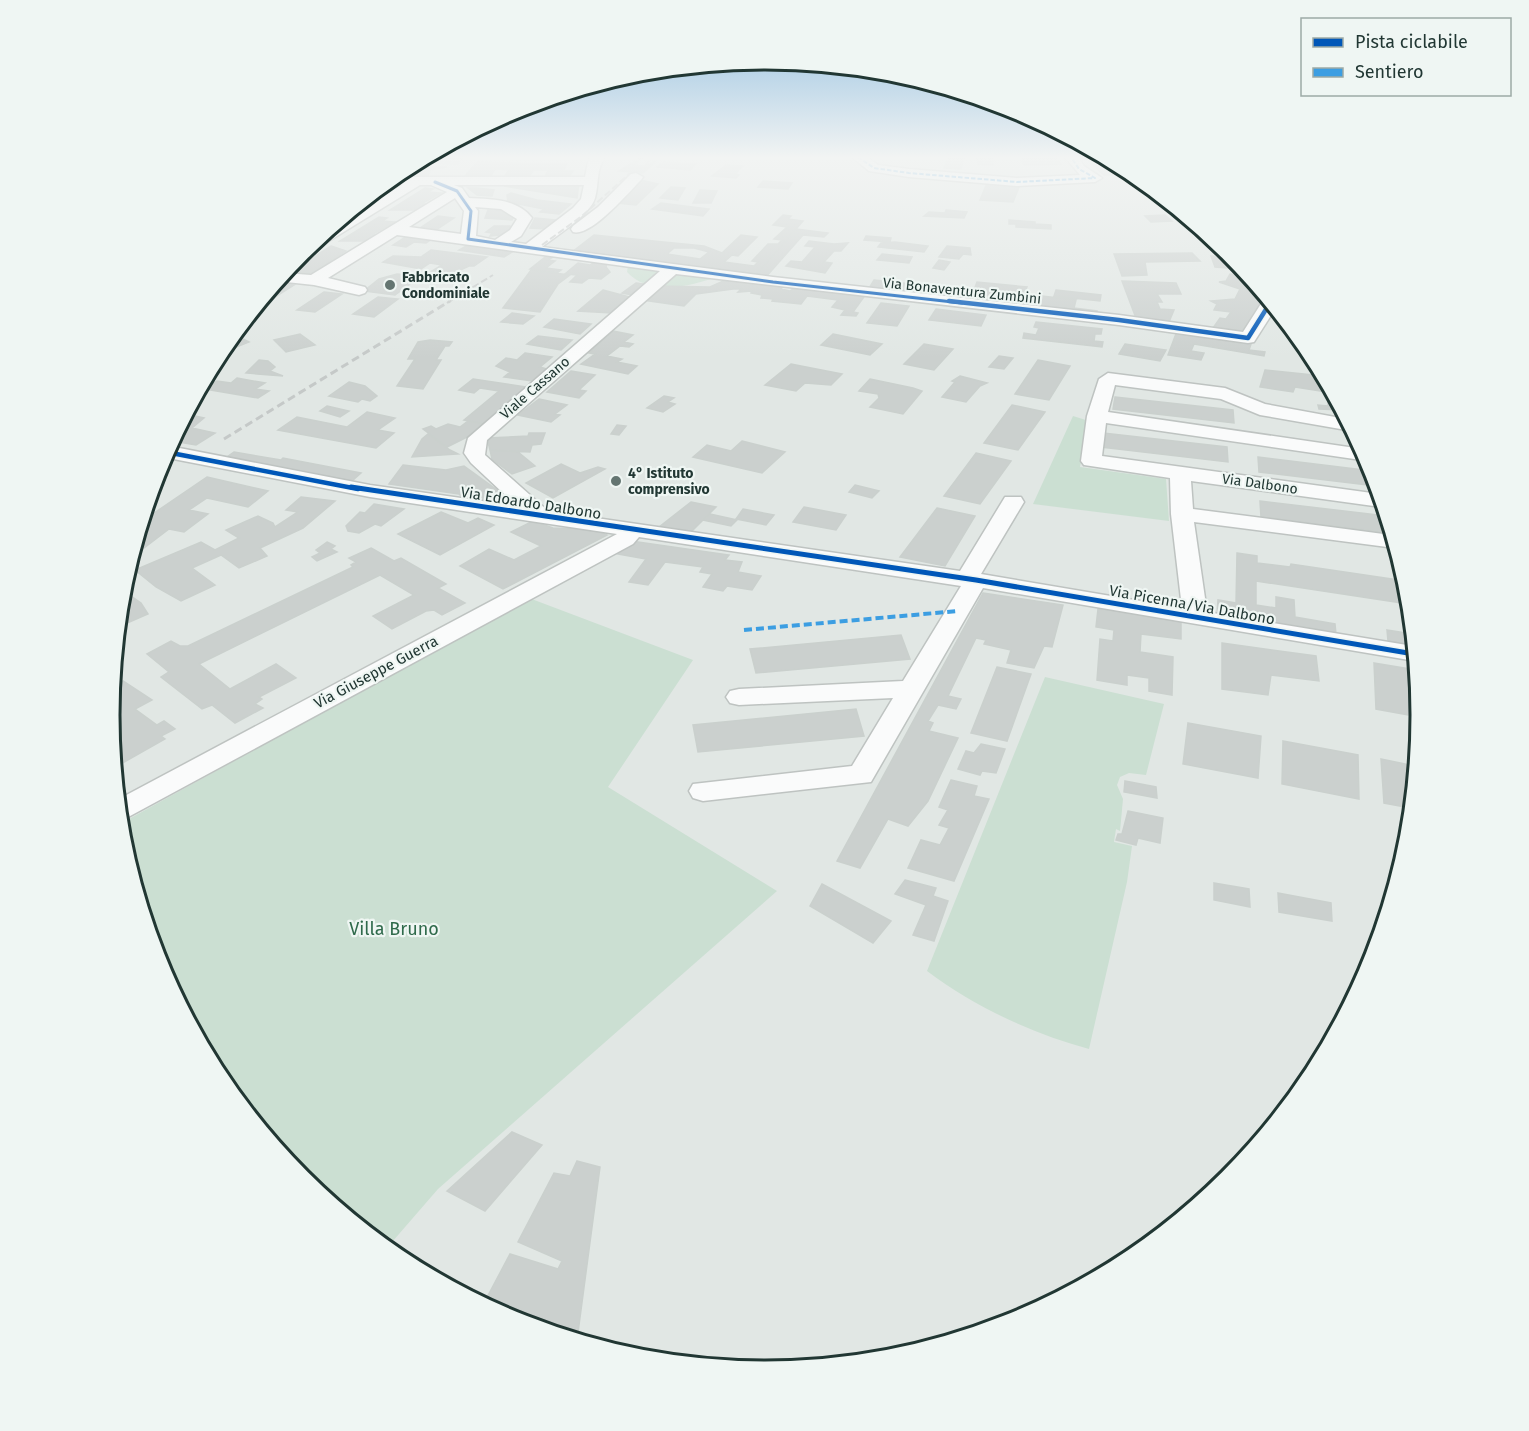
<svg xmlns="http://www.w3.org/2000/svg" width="1529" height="1431" font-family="'Fira Sans',sans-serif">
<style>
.green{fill:#cbdfd2}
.building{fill:#cbd0ce;stroke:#cad0cd;stroke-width:1.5;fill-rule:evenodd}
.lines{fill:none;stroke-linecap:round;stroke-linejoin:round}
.minor-casing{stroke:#bec3c1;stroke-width:3}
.minor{fill:#fafbfb;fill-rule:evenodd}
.rail-far1{stroke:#c5c9c8;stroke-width:2;stroke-dasharray:7 3;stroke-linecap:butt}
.rail{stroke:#c5c9c8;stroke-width:3;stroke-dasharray:8 4.5;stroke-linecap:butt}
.quiet-far1{stroke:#3c9ee2;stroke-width:2;stroke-dasharray:4.5 2;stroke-linecap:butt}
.quiet{stroke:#3c9ee2;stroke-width:4;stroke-dasharray:8 4;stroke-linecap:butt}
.cycleway-far2-casing{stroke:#eff6f3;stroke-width:5}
.cycleway-far1-casing{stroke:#eff6f3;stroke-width:7}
.cycleway-casing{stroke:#eff6f3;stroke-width:8}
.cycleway-far2{stroke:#0057b8;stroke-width:3}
.cycleway-far1{stroke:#0057b8;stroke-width:4.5}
.cycleway{stroke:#0057b8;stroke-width:5}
.poi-dot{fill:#647571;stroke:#eff6f3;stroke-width:2}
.labels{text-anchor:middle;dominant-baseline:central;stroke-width:4.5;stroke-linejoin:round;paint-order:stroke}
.far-poi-label{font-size:14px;font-weight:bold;fill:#213733;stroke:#eff6f3;text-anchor:start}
.far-street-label{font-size:14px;fill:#213733;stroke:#eff6f3}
.street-label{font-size:15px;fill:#213733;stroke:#eff6f3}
.near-park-label{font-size:18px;fill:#2f6a4b;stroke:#eff6f3}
.rim{fill:none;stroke:#213733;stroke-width:3}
</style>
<rect width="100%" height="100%" fill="#e1e7e4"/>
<path class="green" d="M628 264 718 276C692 287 648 296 627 272Z
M1073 416 1089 421 1080 467 1166 479 1169 521 1033 504Z
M529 598 693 660 608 787 777 891 438 1189 386 1249 301 1179 219 1079 159 966 122 843 120 824Z
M1045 677 1164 704 1146 775 1129 773 1120 777 1117 785 1123 799 1120 831 1116 829 1114 842 1132 846 1127 882 1089 1049C1031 1033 975 1007 927 971Z"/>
<path class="building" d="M425 157H463L458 164 414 163Z
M948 157H964L961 169 944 168Z
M1021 157 1056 158 1061 164 1024 165Z
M1084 157H1104L1134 174 1104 175Z
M638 159H641L634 165 646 166 657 160 643 173 619 171Z
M977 159H993V165L978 164Z
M477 162 567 164 563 171H573L568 178H544L548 171 554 170H528L533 171 528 178 504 177 509 170H515L495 169 490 177 465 176Z
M663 162 696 164 690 170 657 167Z
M726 165 743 166 735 174 739 175 736 178 712 176Z
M410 167H447L430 170 428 177 405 180Z
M640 180 658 184 636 205 616 203Z
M763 181 792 183 788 189 758 187Z
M540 183V187L579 183 577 198 504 186Z
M987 183 1020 185 1013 202 980 200Z
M383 185 381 187 389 188 358 205Z
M671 187 685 188 678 200 660 198Z
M425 188 433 189 428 192 441 193 421 204H424L415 210H390Z
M468 188H477L494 190 492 196 477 195Z
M700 190 717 191 711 203H693Z
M511 193 537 200 571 204 559 214 540 212 544 209 508 202 507 195Z
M661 203 709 209 703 216 652 209Z
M488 210 517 211 512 220 485 218Z
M946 210 967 212 964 218 924 216 929 212 945 213Z
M783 215 791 216 788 219 803 221 755 276 572 252 594 235 704 246 722 253 741 235 757 237 738 256 732 255 724 262 754 266 758 262 752 261 768 244H778L782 240 774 239 787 227 773 225ZM674 248H694L709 252 700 259 667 254Z
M1165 215 1172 221 1151 222 1145 216Z
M438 216 454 218 433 232 417 230Z
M379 217 387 218 382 221 395 222 373 234 377 235 366 241H340Z
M535 218 557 220 547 229 530 228Z
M1009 220 1035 222V224L1051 225V229L1016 227V224H1009Z
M494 226H510L514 228 508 234 490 236 492 233 486 232Z
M796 229 828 233 824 237 803 235 765 278 755 276Z
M407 236 432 239 426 243 414 242 406 247 393 245Z
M866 236 891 238 890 242 864 240Z
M809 241 834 244 848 243 841 251H834L824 262 832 263 825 273 786 266 791 261 802 262 815 247 805 246Z
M895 242 928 246 924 252 878 247 881 243Z
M468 245 507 249 504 251 512 252 504 257 459 250Z
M331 246 346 251 312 273H288Z
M947 246 970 248 971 255 963 254 959 259 939 257Z
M431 250 487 257 474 266H469L452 274 432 271 442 265 430 263 421 269 383 262 393 256 421 257Z
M1192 253 1200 261 1145 262 1147 275 1122 276 1114 254Z
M549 254 556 255 548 260 555 261 546 268 561 270 557 273 530 269Z
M882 254 912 257 909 263 877 260Z
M1211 256 1232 257 1242 269 1215 267Z
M939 260 950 262 944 270 933 268Z
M596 261 607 263 606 267 610 272 601 279 589 278 582 283 570 282 577 275 565 274 578 263 590 265Z
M531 270 570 275 558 284 540 312 503 308Z
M397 274 421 276 395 295 364 291 379 279Z
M1230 274 1249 277 1266 298 1243 334 1213 328 1220 318 1226 319 1231 312 1214 310 1217 304 1211 301 1235 299 1240 289 1219 282 1226 281Z
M730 278 785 284 781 289 790 291 797 286 866 294 853 312 858 313 856 316 841 315 845 310 832 307 838 300 807 296 801 304 772 301 773 299 761 298 762 295 751 293 752 291 738 292 741 289H733L696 294 684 306 642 300 658 286 710 287Z
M874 280 960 289 958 292 979 294 980 290H974L977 282 1027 287 1024 294 1076 300 1074 308 1097 311 1096 315 868 290Z
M1122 281 1176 283 1181 294H1157L1162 302H1157L1160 309 1174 310 1169 322 1136 318Z
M276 283 294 285 253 311Z
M636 283 644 284 632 295 622 293Z
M603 290 630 297 612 313 578 311Z
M1056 290 1101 295 1100 301 1054 296Z
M324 292 342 294 315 312 297 310Z
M378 297 398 299 374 317 353 314Z
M881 303 909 306 897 326 867 323Z
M936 309 986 315 981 326 929 320Z
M512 313 534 316 523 324 501 322Z
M554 319 591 324 580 334 544 327Z
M1036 322 1102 329 1101 334H1095L1094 341 1103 342 1102 347 1023 338 1024 333 1036 335 1039 328 1034 327Z
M613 331 633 335 624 342 633 344 629 347 620 346 607 356 622 359 617 362 637 366 628 374 581 364 595 354 589 353Z
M1177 331 1252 341 1249 350 1265 352 1264 356 1194 344 1191 351 1204 353 1201 360 1168 355Z
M300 334 315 345 286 352 274 340Z
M833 334 882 344 870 355 821 345Z
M538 336 572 340 561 350 527 344Z
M243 339 249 342 224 352 220 350 225 345Z
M430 340 452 342 449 346H445L436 360H441L423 389 397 386 415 359H408L418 342Z
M924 344 953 349 934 370 904 364Z
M1125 344 1166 350 1160 361 1119 354Z
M525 353 552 357 540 367 547 369 532 381 504 377 510 372 496 366 506 358 517 360Z
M999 356 1013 358 1004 369 989 367Z
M259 360 268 361 275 367 270 371 283 376 246 373Z
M1038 360 1070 366 1049 400 1015 394Z
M791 364 801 366 842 374 831 385 805 383 796 391 765 385Z
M1265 370 1323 376 1327 385 1326 392 1295 387 1293 392 1260 387Z
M571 371 595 375 579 390 586 391 579 398 547 392Z
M960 376 987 383 980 386 966 402 942 397 955 382 952 381Z
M237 378 265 383 255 389 269 391 258 398 205 389 217 381 231 383Z
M473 379 526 387 485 424 464 420 499 391 480 388 474 393 459 390Z
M870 379 913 388 922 391 903 414 870 407 879 398 878 394 859 391Z
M349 382 365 386 377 396 370 401 362 399 358 402 329 396Z
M664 396 674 398 668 402 675 404 663 412 647 408Z
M1115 397 1233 410 1234 423 1113 409Z
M539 399 567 405 555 414 560 415 551 422 518 415Z
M1328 402 1337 403 1341 410 1319 409 1318 405 1328 406Z
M1012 405 1045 412 1018 450 984 443Z
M327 406 349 411 340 417 320 411Z
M367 412 395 418 378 430 394 433 376 448 278 430 297 417 347 427Z
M186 414 204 418 192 428 215 433 196 445 172 441Z
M468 421 485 424 475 433 447 447 423 429 431 426 436 429 448 424 460 427Z
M617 425 626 426 619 435 611 434Z
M529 433H545L541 444 532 445 530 452 490 450 487 438 528 436Z
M1103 433 1227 447 1228 462 1101 447Z
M428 434 450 450 458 454 412 457 422 439Z
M742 441 785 452 762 473 693 457 707 445 731 451Z
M490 450 518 452 535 466 512 474 492 459Z
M234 452 281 460 283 458 361 473 352 481 224 459Z
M976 453 1011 461 980 504 944 496Z
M1258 457 1372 471 1377 486 1259 472Z
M561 464 580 473 598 467 605 469 553 498 526 483Z
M403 465 446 470 464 466 504 495 480 502 474 497 465 500 459 494 389 484Z
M207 477 268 491 248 507 207 498 189 510 208 514 184 532 169 529 144 548 134 546 141 522Z
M855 485 879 491 872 498 849 492Z
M301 497 335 501 303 528 260 548 267 556 239 568 221 555 192 568 215 585 181 601 156 587 135 570 201 542 215 550 239 538 226 530 258 516 273 523 275 527 298 512 286 510Z
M1260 501 1386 516 1391 533 1261 517Z
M691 502 716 507 690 533 659 527Z
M374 504 404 509 381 526 375 524 359 533 348 531 346 526 360 512 365 513Z
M804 507 846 515 836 530 793 522Z
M937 508 975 516 945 566 900 557Z
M743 509 774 515 766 525 736 519Z
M441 512 468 523 478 518 494 525 440 555 398 534Z
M710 514 737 520 731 526 703 520Z
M533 521 553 528 596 530 607 535 503 589 460 566 489 549 514 560 541 546 511 532Z
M631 541 729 555 725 560 742 562 738 572 761 576 752 590 727 586 723 591 703 587 712 574 700 572 703 567 665 562 648 585 629 582 646 559 618 554Z
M327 542 335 546 331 549 337 552 317 561 312 557 320 553 316 550Z
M371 548 394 561 401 558 446 584 438 588 465 603 442 615 434 610 426 611 392 629 373 616 414 595 380 575 199 664 230 689 276 664 296 678 259 697 262 699 255 704 263 708 235 723 212 705 202 709 161 677 169 672 147 654 171 641 180 646H188L353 567 351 565 356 562 349 558Z
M1237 553 1257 556V563L1290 567 1291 564 1405 581 1409 604 1256 581V605L1276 608V597L1294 600 1295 617 1335 624 1336 634 1217 615 1218 600 1236 603Z
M121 589 141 603 148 614 118 627Z
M983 593 1063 605 1052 647 1044 646 1034 668 1007 663 1011 650 984 644 986 640 976 638 948 696 961 699 956 709 938 705 928 721 933 723 929 731 958 738 928 801 908 826 888 819 860 868 837 861Z
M1098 609 1181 620V639L1141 634 1140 652 1173 657 1172 695 1149 691V678L1127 675V685L1097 680 1100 639 1113 641 1114 630 1096 627Z
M1387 630 1412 634 1413 645 1388 641Z
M901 635 910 659 756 673 750 649Z
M1222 643 1316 656 1319 681 1271 675 1268 695 1222 689Z
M1374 663 1416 670 1420 717 1376 709Z
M997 667 1031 674 1007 741 971 733Z
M123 681 152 700 135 709 157 725 164 721 175 729 161 736 165 739 119 765 113 761 110 727 120 722 109 714 110 705 120 700 111 694 112 687Z
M856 709 864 736 698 752 693 725Z
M1188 723 1261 736 1258 778 1183 764Z
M1283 741 1358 755 1359 799 1282 784Z
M981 744 1005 749 996 773 982 771 980 775 958 769 966 751 974 753Z
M1381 759 1415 766 1411 808 1384 803Z
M951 780 977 786 974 796 989 799 954 881 908 868 921 840 940 845 949 828 939 825 948 810 939 807Z
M1125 781 1156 787 1157 798 1124 792Z
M1128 811 1163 818 1160 843 1138 838 1136 845 1116 840 1118 834H1122Z
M905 880 936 888 933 896 948 901 934 941 913 935 926 905 895 894Z
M1214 883 1249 889 1250 907 1214 900Z
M822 884 891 921 873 943 810 906Z
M1278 893 1331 903 1332 921 1279 912Z
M512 1132 542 1145 485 1211 447 1191Z
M577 1161 600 1167 577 1340 513 1321 483 1305 510 1254 558 1269 562 1261 518 1242 554 1173 570 1176Z"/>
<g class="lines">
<g class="minor-casing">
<path id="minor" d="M591 157H605C596 169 599 184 595 198 591 214 556 236 542 247L773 277 1119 315 1243 332 1264 299 1275 309 1254 342 1248 343 1119 325 676 274 487 440 485 455 548 511 960 571 1005 497H1021L1024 502 981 574 1182 608 1171 514 1170 478 1084 465 1081 461 1087 416 1099 379 1108 373 1225 388 1265 404 1346 419 1352 431 1260 415 1221 399 1115 385 1108 412 1362 449 1368 461 1106 423 1102 456 1379 494 1381 507 1191 481 1193 509 1391 535 1395 548 1194 522 1207 612 1413 646 1415 661 983 588 871 782 703 801 693 798 689 791 693 784 852 766 893 698 739 705 730 703 726 697 730 691 739 689 903 681 961 586 639 537 633 544 119 822 117 800 617 534 370 497 163 457 169 446 370 485 517 506 471 463 464 453 468 438 660 271 397 235 328 278 365 287 367 290 365 293 359 295 314 285 277 281 284 273 311 275 447 192 431 185H420L306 255 298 256 330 228 402 185 384 184 392 177H585L588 162ZM454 185H584L581 199 573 208 526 244 511 242 521 236 532 218C518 199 491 199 469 198L462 188ZM455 198 464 211 461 234 409 227ZM475 207 501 209 517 219 510 230 495 240 476 236 478 211Z
M852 157H867L878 165 909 169 1017 178 1080 175 1065 157H1078L1084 166 1102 178 1095 182 1017 186 909 177 869 171Z
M636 173 643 177 641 180C628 193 591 237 573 232L571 229 573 226 598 207 631 174Z"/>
</g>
<use href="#minor" class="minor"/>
<path class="rail-far1" d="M645 165 654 157
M542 245 582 216 630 173
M447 303 493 275"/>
<path class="rail" d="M224 439 450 301"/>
<path class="quiet-far1" d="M858 157 874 168 909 173 1017 182 1095 178 1079 169 1071 157"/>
<path class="quiet" d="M744 630 958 611"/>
<g class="cycleway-far2-casing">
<path id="cycleway-far2" d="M435 182 457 191 471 211 468 239 773 282 962 303"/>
</g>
<g class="cycleway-far1-casing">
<path id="cycleway-far1" d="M949 301 1119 320 1248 338 1270 303
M166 452 358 489"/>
</g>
<g class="cycleway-casing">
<path id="cycleway" d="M351 487 976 580 1414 654"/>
</g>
<use href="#cycleway-far2" class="cycleway-far2"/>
<use href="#cycleway-far1" class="cycleway-far1"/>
<use href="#cycleway" class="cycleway"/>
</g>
<linearGradient id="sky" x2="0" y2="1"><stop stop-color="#8dbcdf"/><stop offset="0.44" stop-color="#f2f4f3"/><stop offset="1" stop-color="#f2f4f3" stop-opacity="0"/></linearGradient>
<rect width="1529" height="358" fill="url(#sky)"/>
<g class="poi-dot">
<circle cx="390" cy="285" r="6"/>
<circle cx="616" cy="481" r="6"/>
</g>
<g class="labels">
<g class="far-poi-label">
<text x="402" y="277">Fabbricato<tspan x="402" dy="16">Condominiale</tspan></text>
<text x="628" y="473">4° Istituto<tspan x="628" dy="16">comprensivo</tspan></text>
</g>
<g class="far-street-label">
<text transform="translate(962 291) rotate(6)">Via Bonaventura Zumbini</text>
<text transform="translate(535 388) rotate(-41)">Viale Cassano</text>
<text transform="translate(1260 484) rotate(8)">Via Dalbono</text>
</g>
<g class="street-label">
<text transform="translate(531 503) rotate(9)">Via Edoardo Dalbono</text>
<text transform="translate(1192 605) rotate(10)">Via Picenna/Via Dalbono</text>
<text transform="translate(376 672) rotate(-28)">Via Giuseppe Guerra</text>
</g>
<g class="near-park-label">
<text x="394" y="929">Villa Bruno</text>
</g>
</g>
<path d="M0 0H1529V1431H0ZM120 715a645 645 0 1 1 1290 0a645 645 0 1 1-1290 0Z" fill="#eff6f3" fill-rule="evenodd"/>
<path class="rim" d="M120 715a645 645 0 1 1 1290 0a645 645 0 1 1-1290 0Z"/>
<rect x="1301" y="18" width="210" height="78" fill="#eff6f3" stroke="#9daaa6" stroke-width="1.5"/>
<rect x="1313" y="38" width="30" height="9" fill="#0057b8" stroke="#9daaa6" stroke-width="1.5"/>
<text x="1355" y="48" font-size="18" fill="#213733">Pista ciclabile</text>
<rect x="1313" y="68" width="30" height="9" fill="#3c9ee2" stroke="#9daaa6" stroke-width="1.5"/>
<text x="1355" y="78" font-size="18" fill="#213733">Sentiero</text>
</svg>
